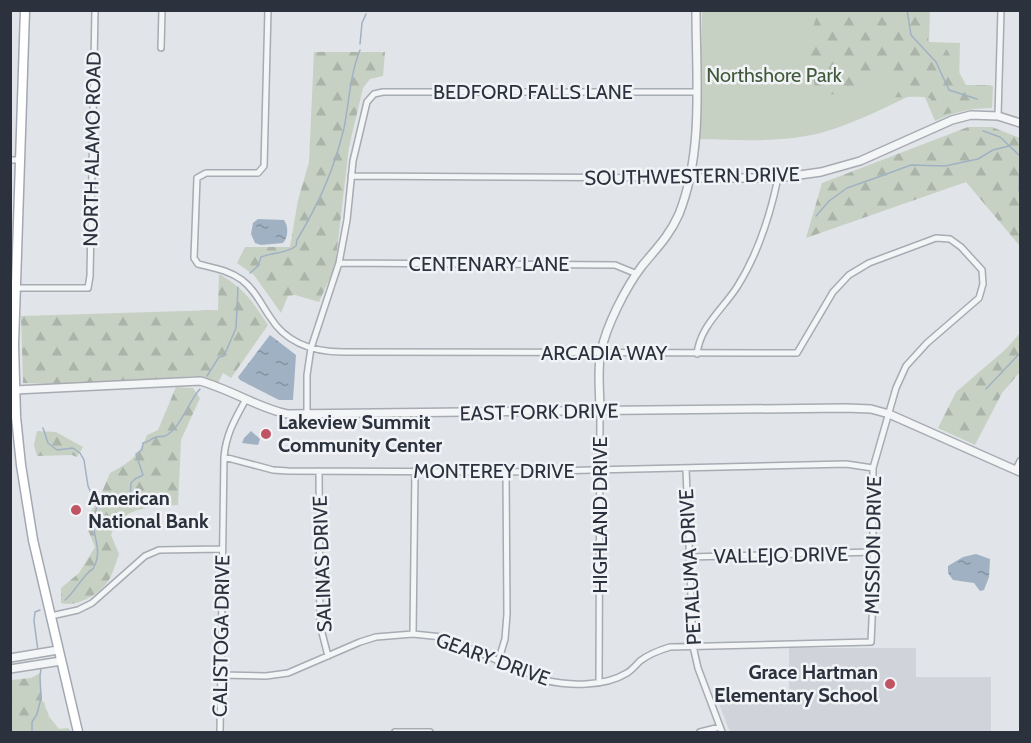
<svg xmlns="http://www.w3.org/2000/svg" width="1031" height="743" font-family="Cabin,sans-serif">
<style>
.built{fill:#d0d3da}
.green{fill:#c7d1c3}
.forest{fill:url(#forest-firs)}
.water{fill:url(#water-ripples)}
.lines{fill:none;stroke-linecap:round;stroke-linejoin:round}
.stream{stroke:#a0b1c4;stroke-width:1.5}
.minor-casing{stroke:#a7abb2;stroke-width:8}
.tertiary-casing{stroke:#a7abb2;stroke-width:10}
.primary-casing{stroke:#a2a8b3;stroke-width:11}
.minor{stroke:#f4f5f7;stroke-width:5}
.tertiary{stroke:#f4f5f7;stroke-width:7}
.primary{stroke:#fff;stroke-width:8}
.poi-dot{fill:#c05463;stroke:#f1f3f6;stroke-width:2}
.labels{text-anchor:middle;dominant-baseline:central;stroke-width:5;stroke-linejoin:round;paint-order:stroke}
.park-label{font-size:20px;fill:#40593a;stroke:#f1f3f6}
.street-label{font-size:20px;fill:#2b323e;stroke:#f1f3f6}
.poi-label{font-size:20px;font-weight:bold;fill:#2b323e;stroke:#f1f3f6;text-anchor:start}
</style>
<defs>
<pattern id="forest-firs" width="22" height="20" patternUnits="userSpaceOnUse" patternTransform="scale(1.5)"><rect width="22" height="20" fill="#c7d1c3"/><path d="M5 1l3.5 6h-7zM16 11l3.5 6h-7z" fill="#abb4a9"/></pattern>
<pattern id="water-ripples" width="26" height="14" patternUnits="userSpaceOnUse" patternTransform="scale(1.5)"><rect width="26" height="14" fill="#a0b1c4"/><path d="M2 4q2-2 4 0t4 0M15 11q2-2 4 0t4 0" fill="none" stroke="#8391a1"/></pattern>
</defs>
<rect width="100%" height="100%" fill="#e1e4e8"/>
<path class="built" d="M789 648H916V677H991V732H730L714 691H789Z"/>
<path class="green" d="M702 11H930L929 42 960 43 959 85 993 86 992 108C970 108 955 112 935 121L922 90C890 105 858 122 824 132 784 143 741 140 700 139Z
M44 701 47 714 59 729 68 728 72 732H11L33 723Z"/>
<path class="forest" d="M833 11H924L928 21V43L946 48 966 85H991L992 101C975 108 956 110 938 117L930 98C916 95 906 98 893 97L896 84 890 73 880 71 849 95 821 94 815 87 811 68 797 58 811 33 816 18Z
M314 52H385L383 76 370 79 363 88 349 147 335 267 319 302 295 295 288 296 281 313 254 275 237 263 245 247H290L298 200 309 162Z
M968 127H992L1020 138V246L966 182 806 238 822 183Z
M219 274C244 288 253 302 268 325L231 378 223 373 218 383 196 376 73 385 23 383 21 316 218 310Z
M1020 333V372L1002 393 975 445 938 428 956 392 1006 349Z
M176 387 193 388 200 398 181 440 178 505C153 506 120 507 111 535L119 554C116 562 114 570 110 578 102 593 77 608 61 603V588L79 573 95 547 88 530V514L97 504 110 473C129 463 139 456 147 435L158 430Z
M37 431 56 432 83 447 77 457 72 455 37 456 34 445Z
M40 673 42 700 49 715 39 717 34 728 35 732H11V680L31 678Z"/>
<path class="water" d="M258 219 284 220C289 227 288 237 283 243L261 245 255 243 251 234 253 223Z
M270 335 296 355 293 400H279L240 380 238 377Z
M251 431 260 439 258 445 242 443 244 438Z
M976 554 990 559 989 577 984 590 980 591 974 583 953 580 948 573V566L963 557Z"/>
<g class="lines">
<path class="stream" d="M907 10 911 35 936 62 949 90 977 99
M360 44 362 23 366 14
M983 131 1000 137 1020 156 1019 189 1020 195
M816 216 829 201 847 188 881 176 911 165 945 166 978 159 993 150 1009 146
M250 273 258 266 261 257C273 252 286 254 296 246L297 240C319 203 334 170 344 128 349 103 350 75 360 50
M207 376 219 357 224 356 236 328 238 287
M986 389 1020 353
M43 428 48 443 57 450 73 448 80 453 84 460 88 486 97 507
M65 600C75 592 84 573 93 569 106 546 86 532 97 507L122 503 130 497 131 483 135 479 143 475 136 454 142 450 143 443C149 442 150 439 156 437 159 436 162 437 165 436 181 428 188 402 200 389
M38 651 34 621 35 612 40 610
M32 732V722L37 714 41 698 40 677 41 668"/>
<g class="minor-casing">
<path id="minor" d="M161 48 162 10
M998 116 1001 10
M10 160H21
M351 176 689 178
M339 263 615 265 637 274
M15 288H88L90 276 95 10
M697 354C700 326 723 309 737 287 758 254 770 216 778 178
M307 414V375L311 348 339 263 347 220 353 161 367 102 374 94 383 92H696
M224 457 273 470 288 471 506 472 846 464 873 468
M686 469 693 646 698 668 722 732
M1016 469 1020 461
M319 471 320 625 328 656
M689 557 873 552
M51 616 78 610 92 603 145 556 159 550 222 549
M413 634 415 471
M498 662 505 639 507 614 506 472
M221 675 266 676 288 673 360 642 376 637 413 634 442 637 544 680C569 686 604 687 627 673 632 670 636 665 640 661 649 654 660 650 670 647L871 642 873 598V468L896 388 906 366 927 343 979 298 983 284 982 270 961 247 950 239 936 238 869 263 849 275 833 292 797 353 343 352C314 352 286 343 270 317 261 304 255 290 242 280 228 270 214 268 198 264L194 258 197 178 206 173H258L264 166 268 10
M599 683 600 411
M220 732 224 457C226 434 235 419 246 399
M395 732H430
M700 732 720 727"/>
</g>
<g class="tertiary-casing">
<path id="tertiary" d="M689 178H778L821 172 860 161 952 120 971 115 998 116 1020 123
M15 390 200 381C230 389 256 407 287 414L845 408 871 409 889 414 1020 472
M600 411C600 394 597 369 601 352 606 326 626 287 642 266 656 249 670 235 679 214 704 151 696 77 696 10
M10 658 58 650
M10 669 61 661"/>
</g>
<g class="primary-casing">
<path id="primary" d="M25 10 14 344 16 417 21 465 33 540 78 732"/>
</g>
<use href="#minor" class="minor"/>
<use href="#tertiary" class="tertiary"/>
<use href="#primary" class="primary"/>
</g>
<g class="poi-dot">
<circle cx="266" cy="434" r="6"/>
<circle cx="76" cy="510" r="6"/>
<circle cx="890" cy="684" r="6"/>
</g>
<g class="labels">
<g class="park-label">
<text x="774" y="75">Northshore Park</text>
</g>
<g class="street-label">
<text x="533" y="92">BEDFORD FALLS LANE</text>
<text transform="translate(92 149) rotate(-89)">NORTH ALAMO ROAD</text>
<text transform="translate(692 176) rotate(-1)">SOUTHWESTERN DRIVE</text>
<text x="489" y="264">CENTENARY LANE</text>
<text x="604" y="353">ARCADIA WAY</text>
<text transform="translate(539 412) rotate(-1)">EAST FORK DRIVE</text>
<text x="494" y="471">MONTEREY DRIVE</text>
<text transform="translate(600 515) rotate(-90)">HIGHLAND DRIVE</text>
<text transform="translate(873 545) rotate(-89)">MISSION DRIVE</text>
<text transform="translate(781 555) rotate(-1)">VALLEJO DRIVE</text>
<text transform="translate(322 564) rotate(-92)">SALINAS DRIVE</text>
<text transform="translate(690 567) rotate(-93)">PETALUMA DRIVE</text>
<text transform="translate(221 636) rotate(-89)">CALISTOGA DRIVE</text>
<text transform="translate(493 659) rotate(20)">GEARY DRIVE</text>
</g>
<g class="poi-label">
<text x="278" y="422">Lakeview Summit<tspan x="278" dy="23">Community Center</tspan></text>
<text x="88" y="498">American<tspan x="88" dy="23">National Bank</tspan></text>
<text x="878" y="672" text-anchor="end">Grace Hartman<tspan x="878" dy="23">Elementary School</tspan></text>
</g>
</g>
<rect width="1031" height="743" fill="none" stroke="#2b323e" stroke-width="24"/>
</svg>
